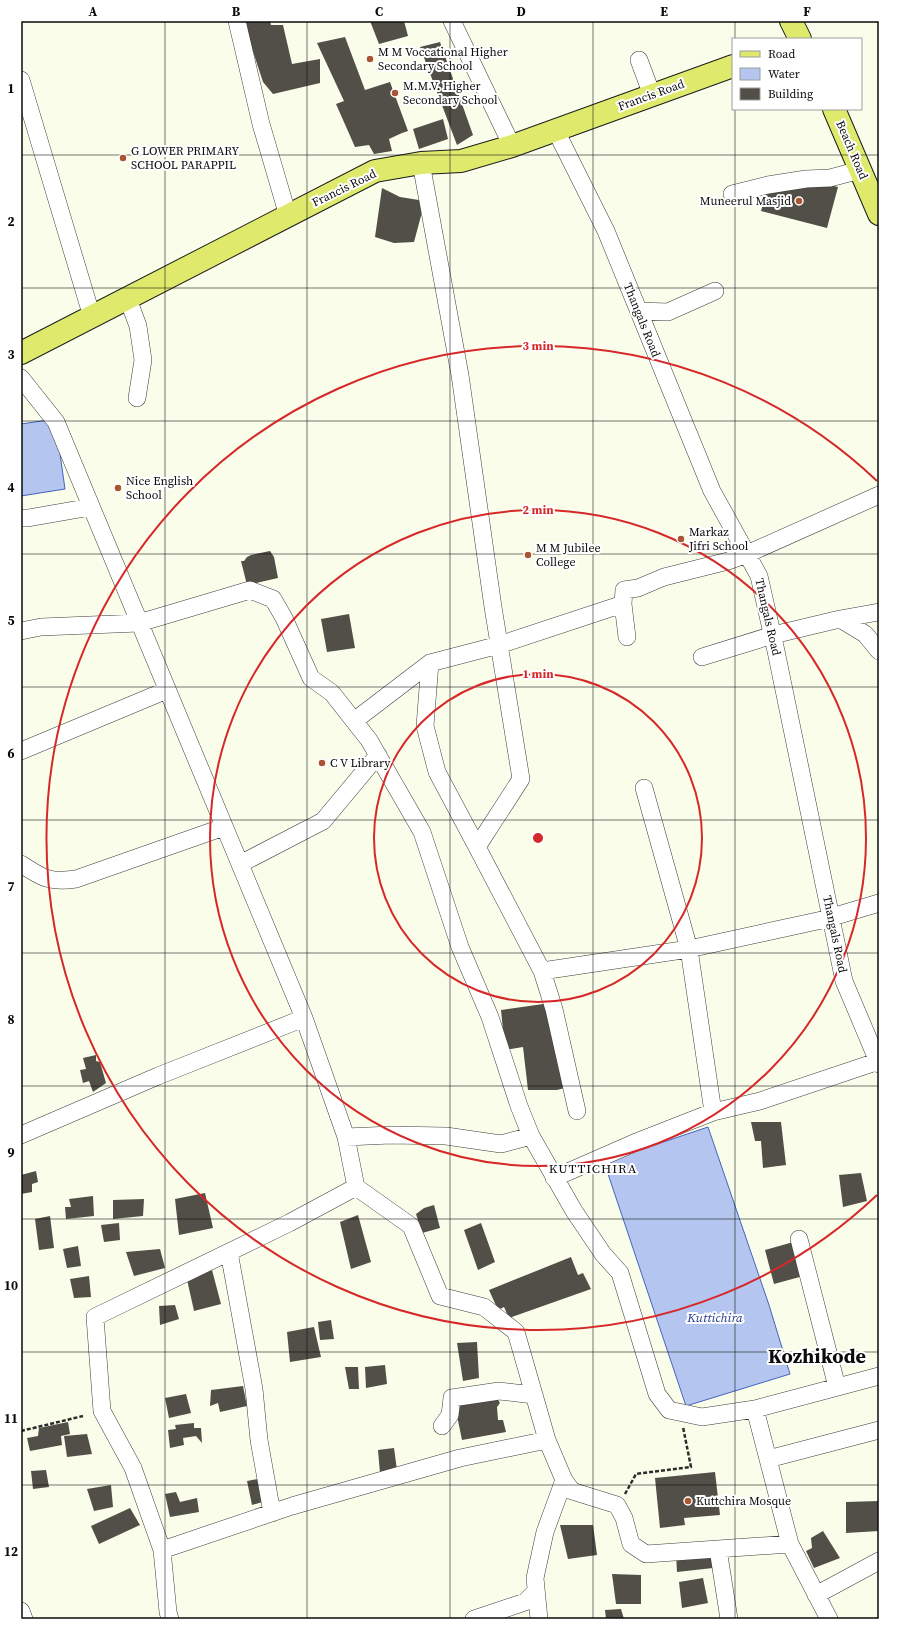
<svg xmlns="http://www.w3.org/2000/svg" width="900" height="1640" font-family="'Source Serif 4',serif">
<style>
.water{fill:#b4c5ef;stroke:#4364be}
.building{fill:#524f48}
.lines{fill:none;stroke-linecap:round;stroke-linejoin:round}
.minor-casing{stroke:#3d3d3d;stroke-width:18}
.major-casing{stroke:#1b1b1b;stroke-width:24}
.path{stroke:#2c2c2c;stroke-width:2.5;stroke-dasharray:4 2;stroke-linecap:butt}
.minor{stroke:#fff;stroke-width:17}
.major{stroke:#dfea6d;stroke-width:22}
.grid{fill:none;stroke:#0a0a0a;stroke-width:1;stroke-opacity:0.55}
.ring{fill:none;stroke:#d62828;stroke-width:2}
.poi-dot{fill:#aa5432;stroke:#fff;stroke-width:1.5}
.labels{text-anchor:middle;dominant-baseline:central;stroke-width:4;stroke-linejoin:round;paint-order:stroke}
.poi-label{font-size:12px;fill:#0a0a0a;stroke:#fff;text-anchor:start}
.street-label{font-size:12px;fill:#0a0a0a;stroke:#fff}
.neighbourhood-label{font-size:13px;letter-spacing:1px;fill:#0a0a0a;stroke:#fff}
.water-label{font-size:13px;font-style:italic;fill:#223b8d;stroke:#fff}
.town-label{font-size:20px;font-weight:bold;fill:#0a0a0a;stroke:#fff}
.centre{fill:#d62828;stroke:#fff;stroke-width:2}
.ring-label{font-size:12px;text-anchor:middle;font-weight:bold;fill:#d62828;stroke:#fff;stroke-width:4;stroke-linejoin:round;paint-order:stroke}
.neatline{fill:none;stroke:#0a0a0a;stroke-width:1.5}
.grid-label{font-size:13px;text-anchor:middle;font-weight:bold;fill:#0a0a0a}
</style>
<rect width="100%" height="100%" fill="#fafdea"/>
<path class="water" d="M55 419 65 489 21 496V424Z
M708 1127 769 1305 790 1374 686 1406 604 1162Z"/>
<path class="building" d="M243 21H270L271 25H283L292 64 320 59V83L273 94 263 82Z
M370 21H404L408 36 379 44Z
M345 37 365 90 390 82 408 131 402 133 389 139 392 151 374 154 369 145 355 147 336 104 344 101 317 43Z
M440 42 473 135 457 145 420 47Z
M443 119 448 139 419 149 413 129Z
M822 183 838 187 827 228 761 211 767 191Z
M382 188 400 197 425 201 414 242 394 243 375 237Z
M270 551 274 557 278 578 247 585 241 561H244L247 557 251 555Z
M349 614 355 648 327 652 321 619Z
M557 1002 569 1087 557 1090H528L523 1047 505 1050 501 1010Z
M96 1055V1061L100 1062 106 1083 93 1092 89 1081 83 1083 80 1070 86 1069 83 1058Z
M751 1122H781L786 1165 763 1168 761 1141H755Z
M36 1171 38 1182 32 1184V1192L21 1194V1175Z
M861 1173 867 1201 843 1207 839 1175Z
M205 1193 213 1228 179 1235 175 1199Z
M93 1196 94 1216 66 1219 65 1207H71L69 1199Z
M144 1199 143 1216 113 1219V1200Z
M434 1205 440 1228 422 1233 416 1214 424 1208Z
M358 1215 371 1262 351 1269 340 1222Z
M50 1216 54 1248 39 1250 35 1219Z
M119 1223 120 1240 104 1242 101 1225Z
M481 1223 495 1262 478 1270 464 1230Z
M797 1241 807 1275 774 1284 765 1250Z
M78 1246 81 1266 67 1268 63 1249Z
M160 1249 165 1268 134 1276 126 1252Z
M571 1257 578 1275 583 1273 591 1289 509 1318 504 1307 498 1310 489 1290Z
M212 1270 221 1304 194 1311 186 1275Z
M89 1276 91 1297 74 1298 70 1279Z
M175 1305 179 1319 160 1325 159 1306Z
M331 1320 334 1339 320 1340 318 1322Z
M314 1327 321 1357 290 1362 287 1332Z
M477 1342 479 1378 463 1381 457 1343Z
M385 1365 387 1384 366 1388 365 1367Z
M345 1367H358L359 1389H349Z
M243 1386 247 1406 220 1412 218 1403 210 1406 211 1390Z
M186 1394 191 1413 169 1418 165 1398Z
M497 1398 500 1403 497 1407 498 1420H503L506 1432 462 1440 454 1401Z
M68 1422 70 1434 61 1436 62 1445 30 1451 27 1438 38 1436 39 1428Z
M194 1423V1428H201L202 1443 196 1436 183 1438 184 1445 170 1448 168 1430 176 1429 175 1425Z
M87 1434 92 1454 67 1457 64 1436Z
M394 1448 397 1470 380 1473 378 1450Z
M46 1470 49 1487 33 1489 31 1471Z
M715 1472 720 1515 684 1518 685 1525 660 1528 655 1478Z
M268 1477 273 1499 252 1505 247 1481Z
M111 1485 113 1507 94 1511 87 1489Z
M176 1492 180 1502 197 1498 199 1512 170 1517 165 1494Z
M879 1501V1531L846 1533V1502Z
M130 1508 140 1525 99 1544 91 1526Z
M560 1525H593L597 1555 568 1559Z
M823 1531 840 1558 814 1568 806 1551 812 1548 811 1538Z
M711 1551 713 1568 677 1572 676 1554Z
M612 1574 641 1575V1604H616Z
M703 1578 708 1603 682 1608 679 1582Z
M621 1609 624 1619H606L605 1610Z"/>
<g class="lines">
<g class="minor-casing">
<path id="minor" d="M237 21 261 124 288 216
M452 21 512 146
M639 60 652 95
M21 80 92 317
M555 129 606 231 712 491 759 576 776 651 844 981 879 1064
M421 163 460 375 493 607 521 779 477 847 542 971 689 949 713 1112
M732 194 768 185 806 179 830 178 860 170
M128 299 138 326 143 360 137 398
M639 311 668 312 715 291
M21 378 56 422 304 1018 346 1137 356 1187 411 1226 440 1296 484 1307 516 1332 547 1440 564 1480 572 1491 617 1505 624 1518 631 1544 646 1554 790 1544
M21 518H28L91 507
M840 619 879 612
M21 631 41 627 139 623 250 590 273 599 284 618 311 678 332 693 369 740 422 832 460 947 490 1017 519 1106 531 1136 574 1211 603 1254 620 1273 657 1394 669 1410 702 1417 755 1409
M627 637 623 604 624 590 638 588 664 577 728 561 747 554 879 495
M702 657 773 635 840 619 865 634 879 651
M430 663 425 726 437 772 477 847
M354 721 430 663 499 645 623 604
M21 751 167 690
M644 788 689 949 831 918 832 917 879 903
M21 864C42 878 50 883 76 879L224 827
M240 864 323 821 378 755
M542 971 554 1009 577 1111
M21 1135 158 1076 304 1018
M346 1137 391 1135 446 1136 501 1144 531 1136
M554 1178 634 1143 713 1112 760 1101 879 1061
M799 1239 837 1387
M229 1252 254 1389 259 1440 272 1513
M442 1426 450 1415 452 1398 499 1391 534 1395
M768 1459 879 1430
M718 1549 729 1619
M162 1550 292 1506 460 1458 547 1440
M816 1595 879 1561
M21 1611 24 1619
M170 1619 168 1612 162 1550 133 1468 102 1411 95 1317 289 1223 356 1187
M474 1619 525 1602 536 1591
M539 1619 535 1578 545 1532 564 1480
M829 1619 790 1544 755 1409 879 1376"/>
</g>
<g class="major-casing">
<path id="major" d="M791 21 800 39
M834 109 879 214
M21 353 375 171 421 163 461 161 512 146 733 66"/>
</g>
<path class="path" d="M21 1431 83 1416
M625 1494 636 1474 691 1467 683 1427"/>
<use href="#minor" class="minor"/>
<use href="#major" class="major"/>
</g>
<path class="grid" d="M165 21V1619M307 21V1619M450 21V1619M593 21V1619M735 21V39M735 109V1619M21 155H879M21 288H879M21 421H879M21 554H879M21 687H879M21 820H879M21 953H879M21 1086H879M21 1219H879M21 1352H879M21 1485H879"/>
<g class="ring">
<circle cx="538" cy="838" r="164"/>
<circle cx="538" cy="838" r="328"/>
<path d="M877 1195A492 492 0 1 1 877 481"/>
</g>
<g class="poi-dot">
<circle cx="370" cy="59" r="4"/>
<circle cx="395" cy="93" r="4"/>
<circle cx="123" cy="158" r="4"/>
<circle cx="799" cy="201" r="4"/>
<circle cx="118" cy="488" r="4"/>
<circle cx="681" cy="539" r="4"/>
<circle cx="528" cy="555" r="4"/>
<circle cx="322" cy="763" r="4"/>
<circle cx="688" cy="1501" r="4"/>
</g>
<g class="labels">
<g class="poi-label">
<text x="378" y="52">M M Voccational Higher<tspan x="378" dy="14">Secondary School</tspan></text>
<text x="403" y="86">M.M.V. Higher<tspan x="403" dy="14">Secondary School</tspan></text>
<text x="131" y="151">G LOWER PRIMARY<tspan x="131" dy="14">SCHOOL PARAPPIL</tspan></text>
<text x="791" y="201" text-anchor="end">Muneerul Masjid</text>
<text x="126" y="481">Nice English<tspan x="126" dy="14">School</tspan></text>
<text x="689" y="532">Markaz<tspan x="689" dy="14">Jifri School</tspan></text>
<text x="536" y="548">M M Jubilee<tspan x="536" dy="14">College</tspan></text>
<text x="330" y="763">C V Library</text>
<text x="696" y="1501">Kuttchira Mosque</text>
</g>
<g class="street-label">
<text transform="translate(651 95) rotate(-20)">Francis Road</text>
<text transform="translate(852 150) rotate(67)">Beach Road</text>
<text transform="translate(344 188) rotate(-26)">Francis Road</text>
<text transform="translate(642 320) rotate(68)">Thangals Road</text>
<text transform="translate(768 617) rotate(77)">Thangals Road</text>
<text transform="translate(835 934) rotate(78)">Thangals Road</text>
</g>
<g class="neighbourhood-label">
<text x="593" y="1168">KUTTICHIRA</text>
</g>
<g class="water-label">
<text x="715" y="1317">Kuttichira</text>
</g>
<g class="town-label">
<text x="817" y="1356">Kozhikode</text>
</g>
</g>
<circle cx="538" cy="838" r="6" class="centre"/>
<g class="ring-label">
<text x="538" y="350">3 min</text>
<text x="538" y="514">2 min</text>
<text x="538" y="678">1 min</text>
</g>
<rect width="900" height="1640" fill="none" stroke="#ffffff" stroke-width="44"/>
<rect x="732" y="38" width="130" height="72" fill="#ffffff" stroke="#9d9d9d"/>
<rect x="740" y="51" width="20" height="6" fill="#dfea6d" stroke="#9d9d9d"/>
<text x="768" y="58" font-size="12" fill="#0a0a0a">Road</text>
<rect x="740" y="68" width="20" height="12" fill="#b4c5ef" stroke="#9d9d9d"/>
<text x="768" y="78" font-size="12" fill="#0a0a0a">Water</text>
<rect x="740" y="88" width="20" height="12" fill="#524f48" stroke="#9d9d9d"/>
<text x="768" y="98" font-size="12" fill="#0a0a0a">Building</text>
<rect x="22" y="22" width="856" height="1596" class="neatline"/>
<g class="grid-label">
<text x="93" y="16">A</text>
<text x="236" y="16">B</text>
<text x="379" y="16">C</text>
<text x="521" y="16">D</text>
<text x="664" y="16">E</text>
<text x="807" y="16">F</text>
<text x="11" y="93">1</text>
<text x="11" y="226">2</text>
<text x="11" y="359">3</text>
<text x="11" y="492">4</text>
<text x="11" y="625">5</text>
<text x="11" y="758">6</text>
<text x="11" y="891">7</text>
<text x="11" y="1024">8</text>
<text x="11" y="1157">9</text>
<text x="11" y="1290">10</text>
<text x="11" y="1423">11</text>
<text x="11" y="1556">12</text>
</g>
</svg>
